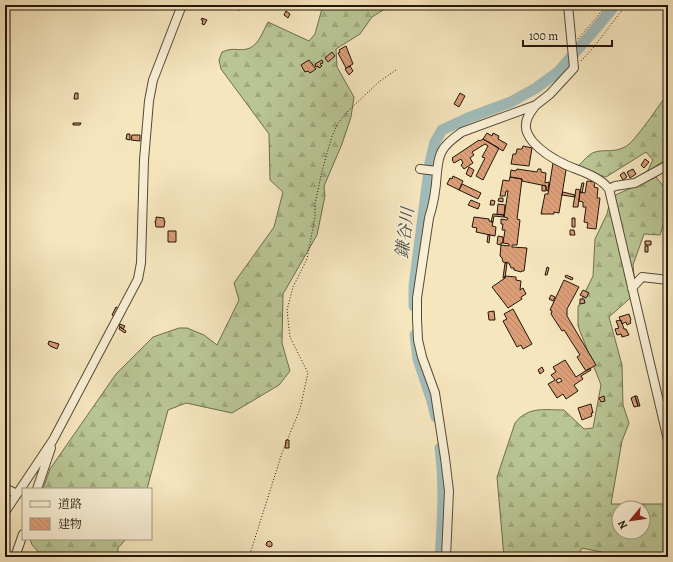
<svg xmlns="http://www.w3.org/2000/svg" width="673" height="562" font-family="Alegreya,'Noto Serif JP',serif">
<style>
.forest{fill:url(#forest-firs);stroke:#6d6e4e;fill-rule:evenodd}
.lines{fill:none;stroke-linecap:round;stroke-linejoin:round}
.river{stroke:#a1bdbc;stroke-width:11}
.building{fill:url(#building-back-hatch);stroke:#211609;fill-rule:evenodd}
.minor-casing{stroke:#564a36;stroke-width:10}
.path{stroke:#211609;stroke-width:1;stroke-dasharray:1 2;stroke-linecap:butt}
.minor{stroke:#f9efd5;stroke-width:8}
.labels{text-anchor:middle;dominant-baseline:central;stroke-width:3;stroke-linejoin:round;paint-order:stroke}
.water-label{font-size:17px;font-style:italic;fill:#4e5048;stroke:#f9efd5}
</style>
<defs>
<pattern id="forest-firs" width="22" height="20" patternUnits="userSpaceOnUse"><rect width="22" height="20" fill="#b9c694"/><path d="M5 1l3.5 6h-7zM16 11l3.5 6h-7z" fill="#9fa97e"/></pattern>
<pattern id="building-back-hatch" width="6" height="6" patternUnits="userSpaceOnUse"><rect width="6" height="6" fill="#dc9e77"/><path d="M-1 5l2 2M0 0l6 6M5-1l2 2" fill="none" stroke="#bc8766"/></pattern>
</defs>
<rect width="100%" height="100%" fill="#f6e6be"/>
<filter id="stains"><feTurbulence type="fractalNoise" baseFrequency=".005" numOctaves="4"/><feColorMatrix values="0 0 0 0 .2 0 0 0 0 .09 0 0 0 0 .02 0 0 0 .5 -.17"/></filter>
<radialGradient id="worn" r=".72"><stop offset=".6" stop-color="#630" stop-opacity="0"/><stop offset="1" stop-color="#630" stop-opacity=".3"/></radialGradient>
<path class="forest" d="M323 5H391L372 17 360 34 336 49 337 67 354 97 351 117 342 144 324 186 325 196 317 235 283 294 282 343 290 371 279 385 232 413 186 403 168 410 147 489H43L50 469 116 374 153 337 179 328H187L204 335 217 345 239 300 234 283 274 227 283 192 270 180 269 134 221 69 219 60 222 52C233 47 237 51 247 49 258 47 263 31 268 22L309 41 315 34Z
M668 93V158L647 172 653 160 646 152 606 177 586 171 578 166C583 162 588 154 595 152 606 149 613 153 625 147 634 143 660 104 668 93Z
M656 177 668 192V209L660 235 644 234 633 265 636 293 609 317 622 365 623 405 629 423 622 441 611 504H668V557H625L582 548 577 557H504L497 477 515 423C528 406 545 410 564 410L584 429 593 428 601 385 578 326V307L593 276 595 239 607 214 611 197ZM619 508H643V532H619Z
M30 539H126L118 548V557H43L32 545Z"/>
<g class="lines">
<path class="river" d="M414 306V286L430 163 435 142 442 130 468 118 511 102 536 88 558 72 597 27 615 5
M415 335 418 359 432 401 436 417
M440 448C445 484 443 521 440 557"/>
</g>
<path class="building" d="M235 5H241L240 10 235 9Z
M286 11 290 14 288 18 284 15Z
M202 18 207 20 204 25 202 24 203 20H201Z
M346 46 353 64 346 68 338 53 340 52 339 50Z
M332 52 335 56 328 62 325 58Z
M309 60 316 69 310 73 308 71 305 72 301 65Z
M322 60 323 63 320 64 322 66 319 68 318 66 316 67 315 64Z
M350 66 353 71 349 75 345 69Z
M75 93H78V99H74Z
M460 93 465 96 459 107 454 104Z
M73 123H81L80 125H73Z
M487 133 492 136 493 133 499 136 498 139 507 144 503 151 483 139Z
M127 134H130V140L126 139Z
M132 135H140V141L131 140Z
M483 139 499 148 483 180 476 176 485 158 482 157 488 146 485 144 472 152 474 155 470 158 473 163 464 169 461 165 463 163 461 159 454 163 452 160 453 159 452 158 479 140 480 141Z
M523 146 532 148 529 166 511 164 513 154H516L517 149H522Z
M645 159 649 162 644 168 641 165Z
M553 163 566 170 559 213 554 212V214H541L545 194H548Z
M469 167 474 170 471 177 466 174Z
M517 169 537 172 538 169H541V172L546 173 545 183 549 182 548 191 546 190V186L522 181V179L510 177 511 170 516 171Z
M633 169 636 174 630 178 627 172Z
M624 172 627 177 623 180 620 175Z
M453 176 463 181 459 190 447 184 450 178 452 179Z
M510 177 522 179 517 219 520 220 517 245H512V247L527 248 524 271H522L521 272 514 270V268H511L509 263 503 262 502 258 500 256 501 245 509 246V244L503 243 505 230H502L503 224H501V219L507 220 508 218 504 217 508 191H506L505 196H500L503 180 509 181Z
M587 181 595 182 594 187 598 188 597 198H600L596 229 587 228 588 223 584 222 586 207H583V202L579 201 580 192 585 193Z
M582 183H584L582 193 580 192Z
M462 184 481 193 478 199 459 190Z
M542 185 546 186V191H542Z
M576 189 580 190 578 207H573Z
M563 192 575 195V197L562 195Z
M499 198H503V202L498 201Z
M471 200 480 204 478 209 468 205Z
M491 200 495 201 494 205H490Z
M498 204 505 205 504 215 497 214Z
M493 214 504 215V217L494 216 493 222H491Z
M156 217 164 218V221H165L164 227H156L155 221H156Z
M474 217 489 219V221L493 222 492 226 496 227 495 236 476 232 477 228 472 227Z
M572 218H575V227H572Z
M570 230H574L575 235H570Z
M168 231H176V242H168Z
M488 235H490L489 243 487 242Z
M498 236 503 237V243H501V245L497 244Z
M645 241H651V245H645Z
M645 246H648V252H645Z
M505 263H507L505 278H503Z
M547 267 549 268 547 275H545Z
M566 275 573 278 572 280 565 277Z
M505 276 516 277V280L521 281 520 290 523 288 526 294 521 297 522 299 508 308 492 287 505 278Z
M564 280 579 287 567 309V316L596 365 586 371 577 357 580 355 564 330 562 331 551 314 552 311 550 310Z
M583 290 589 293 586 298 580 295Z
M551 295 555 297 553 301 549 299Z
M580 299H584L585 303 580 304Z
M116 307 118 308 114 316 112 315Z
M513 309 532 344 523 349 521 345 517 347 503 321 507 319 504 314Z
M494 311 495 320H489L488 312Z
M629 314 631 320 630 321 631 323 627 325 626 322 622 324 619 317Z
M621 320 624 329H626L629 335 622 337 621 334 617 335 615 329 619 328 616 321Z
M120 324 125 326 123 329 119 326Z
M120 327 126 331 125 333 119 329Z
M49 341 59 344 57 349 50 346 48 344Z
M565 360 576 377 590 368 591 370 581 376 583 379 574 385 578 391 566 399 563 394 557 398 548 384 555 380 551 375 556 372 553 367ZM560 378 562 381 558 383 556 380Z
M542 367 544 371 540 374 538 370Z
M604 396 605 401 601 402 599 398Z
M635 396 638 406 634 407 631 398Z
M635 396H637L640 406H638Z
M591 404 593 413H591L592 416 582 420 578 408Z
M286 440H289V448H285Z
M270 541 272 543V546L269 547 266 545 267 542Z"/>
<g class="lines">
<g class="minor-casing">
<path id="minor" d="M535 106C531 112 526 117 526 125 525 131 529 137 533 142 542 152 553 159 566 165 580 171 599 176 609 189L668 440
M420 169 437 171
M609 189 615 186 635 183 668 165
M632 288 642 277 668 280
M5 488 17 494
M37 489 51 448
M5 512 53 440 138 279 141 263 144 160 149 101 153 80 182 5
M15 557 23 534
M446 557 449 491 445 458 435 393 422 357 418 340 417 319V298L429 218C434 203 436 188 437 172 438 165 438 158 442 151 446 143 455 137 462 132L536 105 550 94 574 68 568 5"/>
</g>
<path class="path" d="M578 39 607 5
M581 61 593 48 626 5
M249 557 282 453 300 409 308 373 290 337 287 310 293 287 307 259 315 217V204L322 171 332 136 338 123 350 109 380 81 396 70"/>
<use href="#minor" class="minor"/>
</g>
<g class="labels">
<g class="water-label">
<text transform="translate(405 233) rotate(-83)">鎌谷川</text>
</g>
</g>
<rect width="673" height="562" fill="none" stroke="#f6e6be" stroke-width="20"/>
<rect x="6" y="6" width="661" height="550" fill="none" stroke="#211609" stroke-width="2"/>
<rect x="10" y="10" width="653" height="542" fill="none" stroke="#211609"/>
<rect x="22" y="488" width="130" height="52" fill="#f9efd5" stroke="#a39883"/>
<rect x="30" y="501" width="20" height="6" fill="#f9efd5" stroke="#a39883"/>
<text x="58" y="508" font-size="12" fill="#211609">道路</text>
<rect x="30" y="518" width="20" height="12" fill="url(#building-back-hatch)" stroke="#a39883"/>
<text x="58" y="528" font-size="12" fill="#211609">建物</text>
<g transform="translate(631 520) rotate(241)"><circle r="19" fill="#f9efd5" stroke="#a39883"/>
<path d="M0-3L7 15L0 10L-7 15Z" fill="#8f2418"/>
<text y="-6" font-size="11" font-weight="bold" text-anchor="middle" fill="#211609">N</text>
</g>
<path d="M523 40v6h89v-6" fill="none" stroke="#211609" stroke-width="2"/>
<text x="529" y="40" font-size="12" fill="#211609" stroke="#f9efd5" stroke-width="3" paint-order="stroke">100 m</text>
<rect width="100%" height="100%" filter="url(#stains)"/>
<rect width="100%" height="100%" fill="url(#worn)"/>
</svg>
